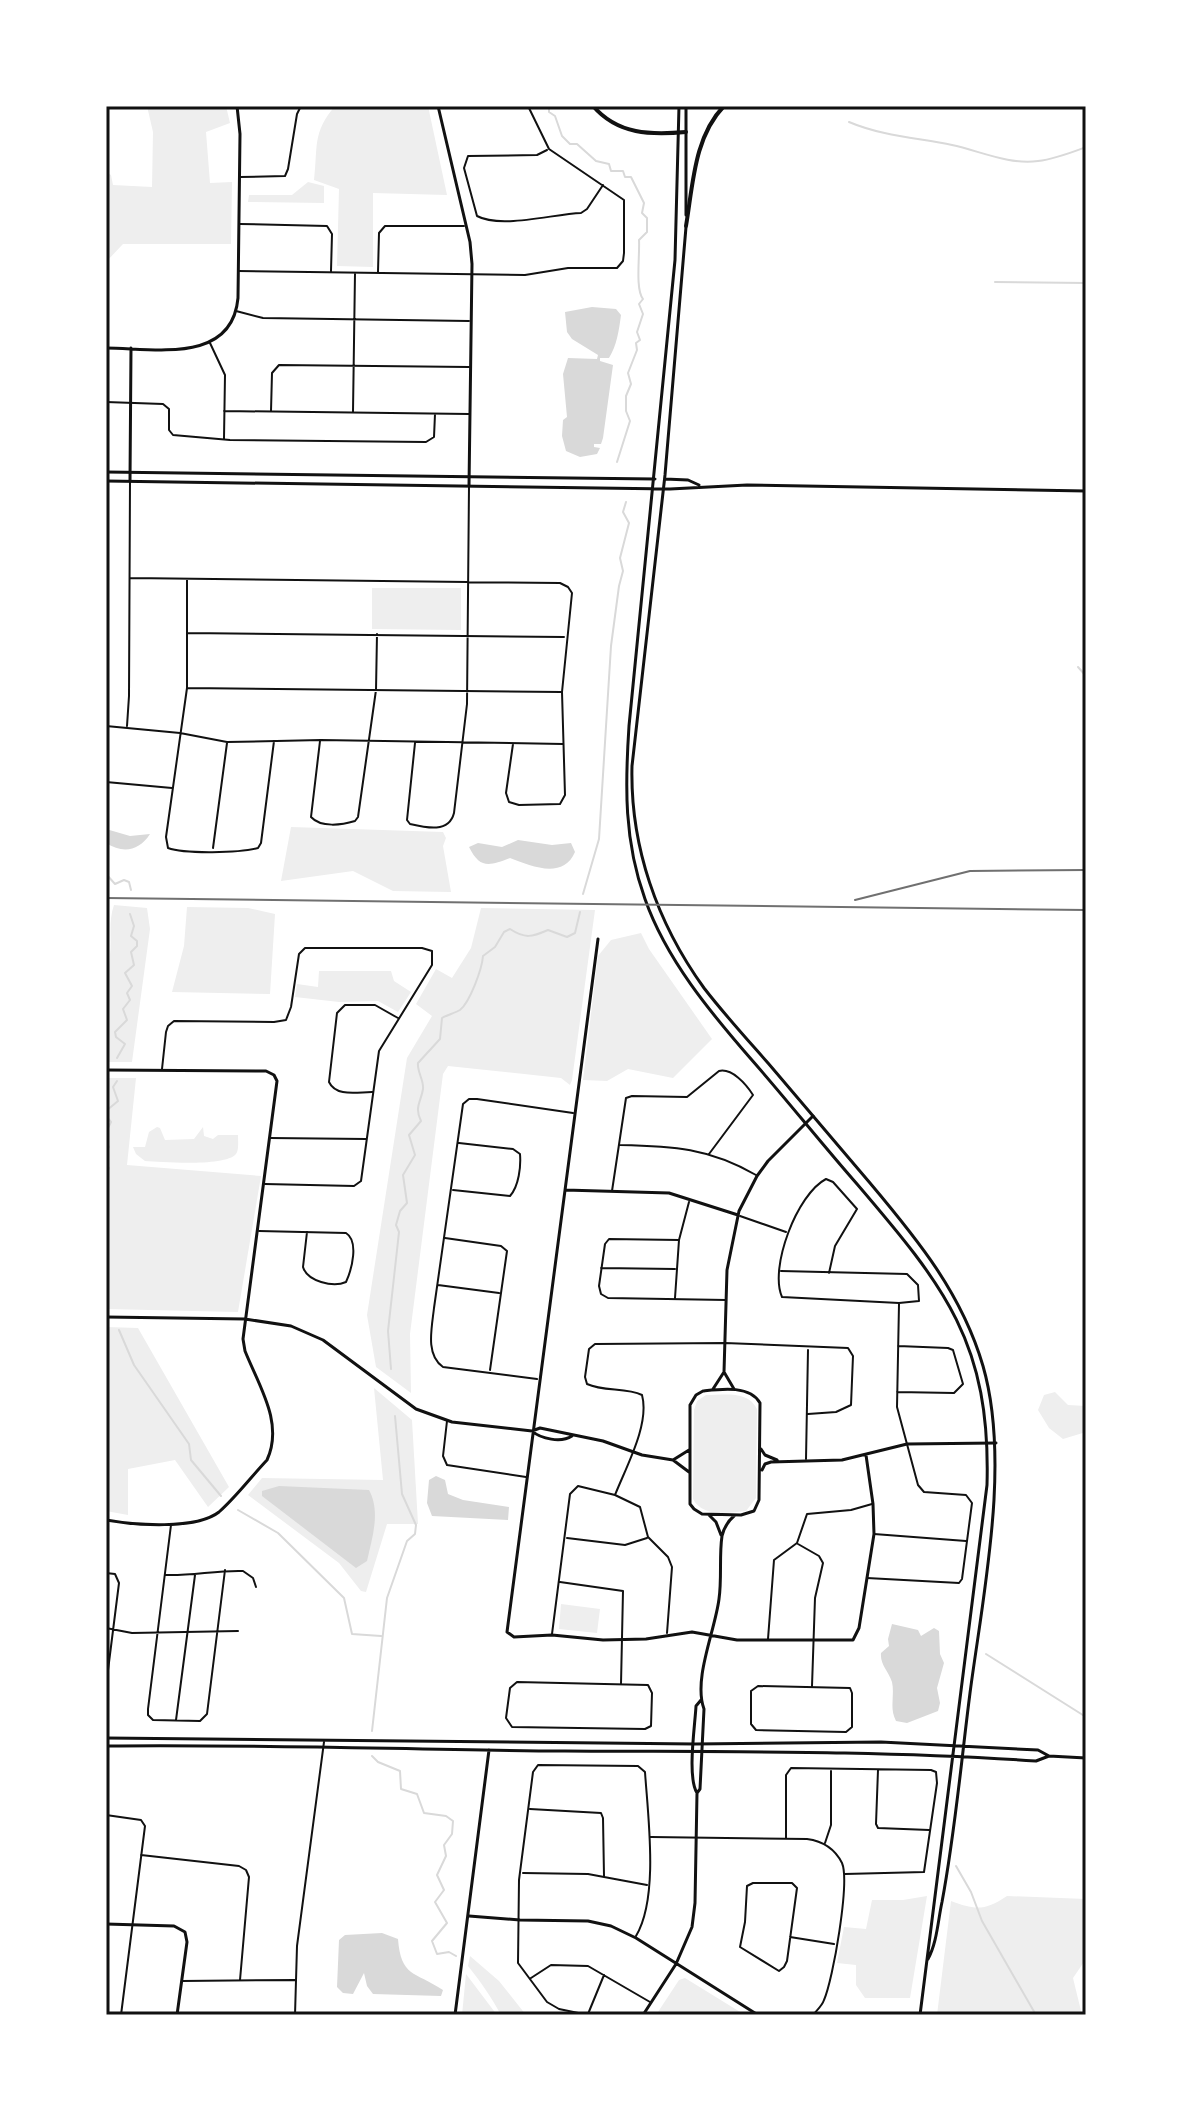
<svg xmlns="http://www.w3.org/2000/svg" width="1192" height="2121" font-family="Arial,sans-serif">
<style>
.green{fill:#eee}
.water{fill:#d9d9d9}
.lines{fill:none;stroke-linecap:round;stroke-linejoin:round}
.stream{stroke:#d9d9d9;stroke-width:2}
.minor{stroke:#111;stroke-width:2}
.tertiary{stroke:#111;stroke-width:3}
.secondary{stroke:#111;stroke-width:3}
.motorway{stroke:#111;stroke-width:4}
.rail{stroke:#707070;stroke-width:2}
.neatline{fill:none;stroke:#111;stroke-width:3}
</style>
<rect width="100%" height="100%" fill="#fff"/>
<path class="green" d="M147 106H226L230 123 206 132 210 183 232 182 231 244H123L106 262V172L111 175 113 185 152 187 153 132Z
M335 106H428L447 195 373 193V267L337 266 339 189 314 180C318 147 312 133 335 106Z
M308 182 324 186V203L248 202 249 195H292Z
M372 588H461V630L372 629Z
M291 827 443 832 446 838 443 846 451 892 393 891 353 871 281 881Z
M114 905 147 908 150 929 132 1062H106C106 1026 107 991 110 955 112 937 108 922 114 905Z
M187 907 248 908 275 914 270 994 172 992 184 946Z
M481 908 595 910 572 1080 570 1085 561 1078 448 1066 443 1074 410 1334 411 1393 376 1367 367 1315 407 1058 432 1016 416 1004 436 969 452 978 471 948Z
M641 933 649 949 712 1039 673 1078 628 1069 607 1081 583 1080 598 956 611 940Z
M319 971H391L394 981 411 992 398 1012 378 1001 339 1002 295 997 297 984 318 987Z
M106 1078H136L127 1165 261 1176 238 1312 106 1309Z
M157 1127 160 1128 165 1140 194 1139 203 1127 204 1136 213 1139 218 1135H238C238 1141 239 1150 236 1154 225 1167 162 1162 145 1161L136 1154 133 1147H145L149 1132Z
M106 1327 138 1328 229 1487 208 1507 175 1460 128 1469V1515L106 1511Z
M374 1388 412 1420 418 1524H387L366 1592 361 1591 339 1563 248 1495 262 1478 383 1480Z
M1055 1392 1068 1405 1086 1406V1432L1063 1439 1049 1428 1038 1410 1044 1395Z
M706 1395C724 1395 748 1390 757 1409L756 1498 746 1511C728 1513 702 1517 693 1499L694 1410 697 1401Z
M561 1604 600 1609 597 1633 559 1629Z
M927 1896 910 1998H865L856 1985V1965L837 1963 844 1927 866 1929 872 1900H903Z
M1007 1896 1086 1899V1959L1073 1978 1082 2015H937L951 1901C975 1910 985 1911 1007 1896Z
M470 1956 499 1981 526 2015H501C492 1998 480 1981 468 1966Z
M466 1974 497 2015H462Z
M685 1978 745 2015H656L679 1980Z"/>
<path class="water" d="M592 307 616 309 621 315C619 330 617 345 609 358H600V361L613 365 603 438 601 444H594V447L600 448 597 454 580 457 566 451 562 436 563 420 567 417 563 374 568 358 597 359 598 355 572 339 567 332 565 312Z
M106 829 130 836 150 834C139 851 123 854 106 843Z
M518 840 552 845 571 843 575 852C563 880 531 866 510 858 489 866 480 869 469 847L478 843 502 847Z
M436 1476 445 1480 448 1494 463 1500 509 1507 508 1520 432 1516 427 1503 429 1480Z
M279 1486 369 1490C381 1512 372 1538 367 1561L356 1568 262 1496V1491Z
M892 1624 918 1630 921 1636 934 1628 939 1631 940 1654 944 1663 937 1688 940 1703 938 1711 907 1723 896 1721C889 1708 895 1696 892 1682 888 1670 880 1665 881 1653L889 1646 888 1639Z
M382 1933 398 1939C401 1977 414 1971 443 1990L441 1996 373 1994 367 1986 364 1973 353 1994 343 1993 337 1987 339 1940 345 1935Z"/>
<g class="lines">
<path class="stream" d="M549 106V112L555 116 562 136 570 144H577L596 161 609 164 611 171H623L625 177H631L644 203 642 213 647 218V232L639 240C640 255 635 289 643 299L639 304 643 314 637 332 640 340 636 343 637 350 628 373 631 384 626 396V411L630 421 617 462
M849 122C882 136 918 138 952 145 980 151 1009 165 1038 161 1055 159 1070 153 1086 147
M995 282 1086 283
M1078 667 1086 676
M106 874 115 884 124 880 129 882 131 890
M583 894 599 839 611 646 619 586 623 571 620 558 629 523 623 512 626 502
M117 1058 125 1044 116 1037 115 1032 127 1020 123 1009 130 1000 127 993 132 986 125 973 134 965 131 952 137 946V941L131 936 134 926 130 914
M106 1111 118 1101 113 1087 117 1081
M106 1116 111 1122 106 1132
M106 1142 109 1147 106 1151
M106 1165 109 1168 106 1175
M106 1303 108 1307
M119 1330 134 1365 189 1444 191 1460 221 1496
M391 1369 388 1331 399 1232 396 1225 400 1211 407 1203 403 1175 415 1155 409 1135 421 1121C414 1107 421 1102 423 1089 424 1080 417 1072 418 1063L440 1039 442 1018C447 1015 455 1013 460 1010 470 1002 482 969 483 956L495 947 504 932 510 929C525 939 532 937 548 930L567 937 575 933 580 912
M238 1510 278 1533 344 1598 352 1634 381 1636
M986 1654 1086 1717
M372 1731 387 1598 407 1541 415 1534 416 1525 402 1494 395 1416
M372 1756 378 1762 400 1771 401 1789 417 1794 424 1813 446 1816 453 1821 452 1834 444 1845 446 1856 437 1875 444 1890 435 1902 447 1923 432 1941 437 1954 449 1952 456 1956
M956 1866 971 1892 982 1921 1036 2015"/>
<path class="minor" d="M547 150 537 155 468 156 464 168 477 216C501 229 553 214 581 213L587 209 603 185
M240 177 285 176 288 169 297 114 301 106
M240 224 327 226 332 234 331 271
M238 271 525 275 568 268H617L623 261 624 253V200L549 149 528 106
M378 272 379 233 385 226H464
M236 311 263 318 469 321
M210 343 225 375 224 438
M106 402 163 404 169 409V430L173 435 230 440 426 442 434 437 435 414
M224 411 469 414
M271 411 272 373 279 365 469 367
M353 411 355 273
M130 578 560 583 568 587 572 593 562 692 565 795 560 804 519 805 509 802 506 793 513 744
M187 580V688L166 837 168 848C184 854 240 853 258 848L261 843 274 741
M187 633 564 637
M187 688 561 692
M106 726 180 733 227 742 321 740 563 744
M127 726 129 696 130 481
M320 741 311 817C321 828 342 825 355 821L358 817 376 690 377 634
M415 743 407 820 410 824C427 828 449 833 454 813L467 704 469 486
M106 782 172 788
M213 848 227 743
M162 1069 166 1032 168 1026 174 1021 274 1022 286 1020 291 1007 299 954 305 948H422L432 951V965L379 1051 361 1181 354 1186 265 1184
M372 1092C357 1092 336 1097 329 1082L337 1013 345 1005H375L398 1018
M270 1138 366 1139
M620 1145C673 1146 709 1148 756 1175
M453 1190 510 1196C519 1186 521 1166 520 1154L513 1149 459 1143
M612 1191 626 1098 632 1096 687 1097 719 1071C732 1068 746 1084 753 1095L709 1154
M740 1216 786 1232
M259 1231 346 1233C359 1241 352 1269 346 1282 333 1288 307 1281 303 1267L307 1232
M445 1238 501 1246 507 1251 490 1370
M679 1240 609 1239 605 1244 599 1286 601 1294 608 1298 726 1300
M601 1268 675 1269
M781 1271 907 1274 918 1285 919 1301 899 1303 782 1297C769 1268 797 1194 826 1179L833 1182 857 1209 835 1246 829 1273
M438 1285 499 1293
M675 1298 679 1240 689 1202
M537 1379 443 1367C425 1355 432 1327 434 1308L463 1104 469 1099H477L573 1113
M897 1392 954 1393 963 1384 953 1350 948 1348 898 1346
M447 1421 443 1456 447 1465 526 1477
M806 1459 808 1350
M615 1495C626 1467 650 1424 642 1395 626 1387 604 1392 587 1384L585 1377 589 1349 595 1344 725 1343 848 1348 853 1356 851 1405 836 1412 808 1414
M171 1525 148 1709V1715L153 1720 200 1721 207 1714 225 1570
M874 1534 966 1541
M567 1538 625 1545 647 1538
M798 1544 819 1556 823 1563 815 1598 812 1686
M106 1573 115 1574 119 1583 106 1686
M166 1575C192 1576 217 1570 243 1571L253 1578 256 1587
M867 1578 959 1583 962 1579 972 1503 966 1495 924 1492 918 1485 897 1407 899 1304
M560 1582 623 1591 621 1684
M106 1628 132 1633 238 1631
M552 1634 570 1494 578 1486 615 1495 640 1507 648 1537 668 1557 672 1567 667 1633
M768 1639 774 1560 797 1543 807 1514 851 1510 872 1504
M517 1682 648 1685 652 1693 651 1726 645 1729 512 1727 506 1718 510 1688Z
M758 1686 850 1688 852 1693V1727L846 1732 756 1730 751 1724V1691Z
M176 1720 195 1575
M878 1770 876 1824 878 1828 929 1830
M530 1809 601 1813 603 1818 604 1876
M106 1815 141 1820 145 1826 121 2015
M651 1837 807 1839C822 1841 835 1849 842 1863 850 1882 833 1980 824 2000 822 2006 817 2010 813 2015
M786 1838V1775L791 1768 931 1770 936 1772 937 1783 924 1872 845 1874
M825 1843 831 1825V1771
M141 1855 239 1866 246 1870 249 1877 240 1980
M523 1873 588 1874 647 1885
M753 1883H792L797 1888 787 1961 784 1967 779 1971 740 1947 745 1922 747 1886Z
M790 1937 834 1944
M531 1978 551 1965 588 1966 650 2002
M182 1981 295 1980
M588 2014 604 1975
M295 2015 297 1946 324 1742
M588 2015 559 2009 547 2002 518 1963 519 1880 533 1772 538 1765 638 1766 645 1772C648 1817 659 1898 636 1936"/>
<path class="tertiary" d="M438 106 470 242 472 264 469 486
M106 348C153 348 232 365 238 298L240 134 237 106
M130 480 131 348
M598 939 507 1632 514 1637 552 1635 603 1640 646 1639 692 1632 737 1640H853L859 1628 874 1534 873 1504 866 1455
M106 1070 266 1071 274 1075 277 1081 243 1339 245 1351C259 1386 284 1423 267 1460 251 1477 236 1497 219 1512 196 1530 134 1525 106 1520
M565 1190 669 1193 738 1215
M106 1317 245 1319 291 1326 323 1340 416 1409 452 1422 532 1431 540 1428 603 1441 642 1455 673 1460 689 1472
M724 1372 734 1389
M713 1389 724 1372 727 1270 739 1211 757 1176 768 1161 813 1116
M703 1391C721 1389 750 1385 760 1403L759 1500 754 1511 741 1515 702 1514 694 1509 690 1504V1405L696 1395Z
M532 1431C541 1439 561 1443 572 1436
M761 1449 765 1455 777 1460
M673 1460 689 1450
M762 1470 765 1464 771 1462 842 1460 907 1444 996 1443
M709 1515 716 1522 721 1535
M697 1793C687 1777 695 1726 696 1706L701 1700
M469 1916 520 1920 588 1921 611 1926 636 1938 758 2015
M106 1924 174 1926 185 1932 187 1942 177 2015
M643 2015 676 1964 692 1927 695 1903 697 1793 700 1789 704 1709C693 1679 715 1631 719 1599 722 1578 719 1556 722 1536 724 1527 728 1521 735 1515"/>
<path class="secondary" d="M679 106 675 260 629 726C625 786 624 841 645 899 666 959 710 1012 751 1059 787 1100 821 1143 857 1184 945 1287 991 1343 987 1485L920 2015
M686 215V106
M686 227 665 475 632 766C630 846 657 923 704 988 724 1014 746 1038 768 1063 802 1103 836 1143 870 1183 918 1240 962 1294 983 1366 1011 1463 983 1594 970 1693 961 1763 955 1833 942 1902 938 1920 937 1943 928 1959
M106 472 655 479
M665 479 688 480 699 485
M106 481 670 489 747 485 1086 491
M106 1738 695 1744 881 1742 1038 1750 1049 1756
M106 1746C259 1744 412 1750 565 1751 722 1752 879 1750 1036 1761L1049 1756 1086 1758
M455 2015 489 1750"/>
<path class="motorway" d="M593 106C618 135 651 135 686 132
M686 226C693 185 694 137 724 106"/>
<path class="rail" d="M106 898 1086 910
M855 900 970 871 1086 870"/>
</g>
<rect width="1192" height="2121" fill="none" stroke="#ffffff" stroke-width="216"/>
<rect x="108" y="108" width="976" height="1905" class="neatline"/>
</svg>
